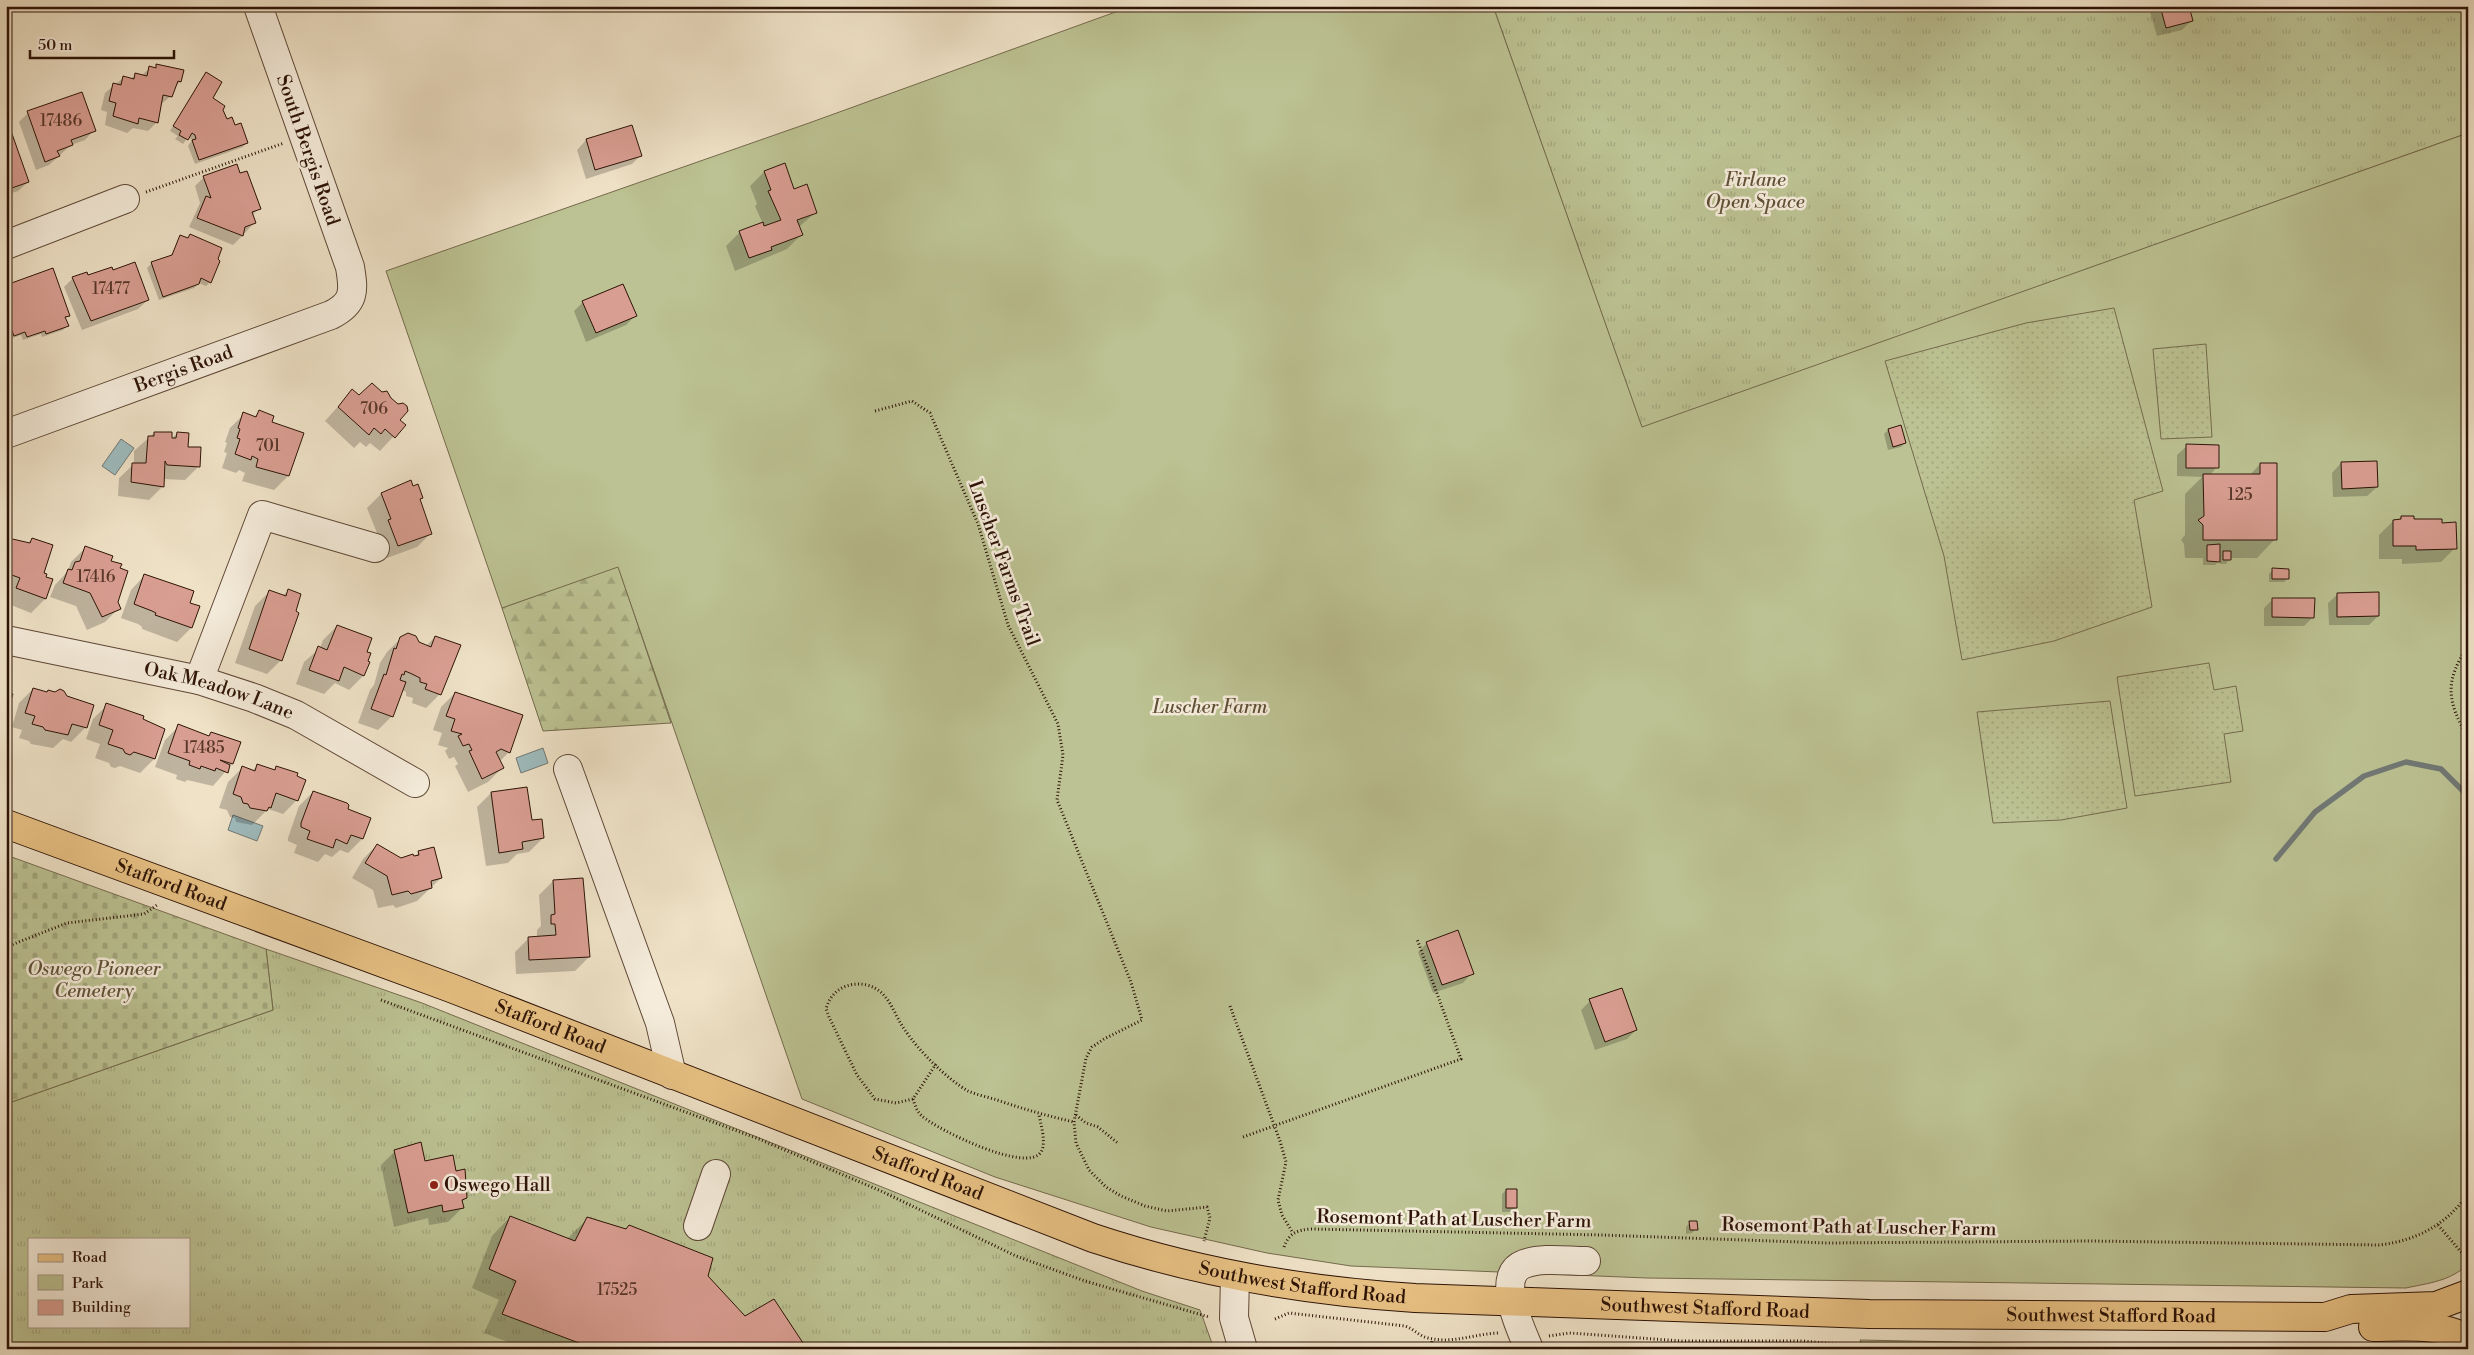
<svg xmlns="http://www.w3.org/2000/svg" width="2474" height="1355" font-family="'Libre Bodoni',serif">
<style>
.grass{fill:url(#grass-tufts);stroke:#746a4c;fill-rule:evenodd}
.forest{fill:url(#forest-firs);stroke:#746a4c}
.cemetery{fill:url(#cemetery-stones);stroke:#746a4c}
.park{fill:#bcc293;stroke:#746a4c}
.garden{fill:url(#garden-dots);stroke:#746a4c}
.water{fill:#9ebcbf;stroke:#717875}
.shadow{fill:#0003}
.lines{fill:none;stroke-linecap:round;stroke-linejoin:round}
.stream{stroke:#717875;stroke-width:5.5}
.building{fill:#d99e92;stroke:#2d1306}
.minor-casing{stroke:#5e4736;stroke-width:30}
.major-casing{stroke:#2d1306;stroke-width:30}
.path{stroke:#2d1306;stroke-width:3;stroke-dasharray:1 2.5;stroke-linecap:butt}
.minor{stroke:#f5ecdb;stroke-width:28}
.major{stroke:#e8c184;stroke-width:28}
.poi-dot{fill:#8f2418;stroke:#f5ecdb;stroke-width:2}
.labels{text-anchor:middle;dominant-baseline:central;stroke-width:5;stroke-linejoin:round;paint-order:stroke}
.number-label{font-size:16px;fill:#583629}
.street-label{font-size:19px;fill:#2d1306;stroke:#f5ecdb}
.park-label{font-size:19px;font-style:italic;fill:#5f5037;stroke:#f5ecdb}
.poi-label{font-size:19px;fill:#2d1306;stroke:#f5ecdb;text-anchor:start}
</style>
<defs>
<pattern id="grass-tufts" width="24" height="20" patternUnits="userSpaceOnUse" patternTransform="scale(1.25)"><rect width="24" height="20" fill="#bcc293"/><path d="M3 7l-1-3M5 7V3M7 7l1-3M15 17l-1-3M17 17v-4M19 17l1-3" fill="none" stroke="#a2a67d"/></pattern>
<pattern id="forest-firs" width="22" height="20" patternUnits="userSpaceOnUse" patternTransform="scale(1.25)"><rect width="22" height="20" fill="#bcc293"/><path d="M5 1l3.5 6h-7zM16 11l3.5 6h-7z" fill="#a2a67d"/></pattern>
<pattern id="cemetery-stones" width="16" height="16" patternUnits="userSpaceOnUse" patternTransform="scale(1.25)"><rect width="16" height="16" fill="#bcc293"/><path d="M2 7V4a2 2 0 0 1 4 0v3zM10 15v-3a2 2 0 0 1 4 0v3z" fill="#a2a67d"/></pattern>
<pattern id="garden-dots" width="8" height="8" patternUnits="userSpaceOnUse" patternTransform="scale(1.25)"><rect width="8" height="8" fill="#bcc293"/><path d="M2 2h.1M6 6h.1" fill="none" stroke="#a2a67d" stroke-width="1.8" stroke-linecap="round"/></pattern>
</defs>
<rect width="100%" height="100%" fill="#efe2c7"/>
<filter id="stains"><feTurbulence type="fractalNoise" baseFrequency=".004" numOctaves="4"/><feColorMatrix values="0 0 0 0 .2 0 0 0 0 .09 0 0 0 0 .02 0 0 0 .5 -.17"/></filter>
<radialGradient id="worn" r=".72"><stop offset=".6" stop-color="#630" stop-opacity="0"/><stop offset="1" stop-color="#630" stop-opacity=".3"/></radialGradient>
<path class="grass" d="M1493 6H2468V133L1642 428Z
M266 949 422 1003 1142 1291 1200 1310 1214 1349H6V1104L273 1010ZM29 1239H189V1326H29Z"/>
<path class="forest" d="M618 566 671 723 543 731 502 608Z"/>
<path class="cemetery" d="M6 855 266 949 273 1010 6 1104Z"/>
<path class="park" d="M1132 6H1493L1642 427 2468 133V1264C2451 1281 2429 1283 2406 1288L1647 1278 1351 1266 1267 1253 1151 1227 995 1177 802 1099 618 567 502 608 386 271 809 123Z
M1860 1340 2305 1349H1863Z"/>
<path class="garden" d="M2114 308 2163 491 2134 500 2152 607 2054 641 1962 660 1944 556 1885 361 2026 323Z
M2206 344 2212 437 2161 439 2153 349Z
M2209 663 2214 690 2236 686 2243 731 2224 734 2231 782 2135 796 2117 677Z
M2110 701 2127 808 2061 820 1993 823 1977 712Z"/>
<path class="water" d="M121 439 134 448 115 475 102 466Z
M543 748 548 763 521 773 516 758Z
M233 815 263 826 257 841 228 830Z"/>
<path class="shadow" d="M2151 6H2188L2192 20 2182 30 2157 36 2149 8Z
M157 66 182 71 180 82 174 87 171 96 160 105 157 122 148 131 133 128 127 133 105 125 107 112 101 110 105 93 123 78 131 79 135 75 141 76 150 68 154 69Z
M206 73 212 99 226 120 247 142 243 147 195 164 188 146 192 140 188 137 183 144 175 139 178 136 170 131Z
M28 113 94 130 85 140 71 145 49 165 36 170 19 122Z
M632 126 641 155 632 164 586 179 577 150 586 140Z
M6 134 28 182 18 191 6 195Z
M764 172 794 191 816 212 799 227 801 235 787 249 735 271 726 246 740 232 763 224 755 206 757 204 750 186Z
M240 174 259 208 252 216 254 223 242 236 233 245 189 227 200 203 195 186 204 177Z
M190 236 210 282 206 286 199 283 194 288 159 300 147 268 152 263 170 257 181 237 187 239Z
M112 271 148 300 138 309 82 330 64 287 73 278Z
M6 287 69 315 65 319 67 326 63 330 42 337 41 334 23 340 21 335 10 339 6 330Z
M583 302 635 316 626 325 586 342 574 311Z
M352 391 404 425 380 451 370 443 366 447 360 442 354 448 325 421Z
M259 412 288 476 274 490 242 481 245 473 239 470 236 473 222 468 227 453 224 452 227 443 225 442 230 428 244 414 254 417Z
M1888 430 1905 443 1901 447 1888 450 1884 434Z
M154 433 171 440 177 433 199 466 185 480 163 479V486L149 500 118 496 119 478 134 464V451Z
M2187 446 2217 467 2210 475H2250L2260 464 2275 539 2257 558H2230L2226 564H2220V560L2215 565H2203V558H2185L2184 544 2181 540 2185 535V494L2202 477 2177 476V455Z
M2341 463 2377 487 2367 496 2333 497 2332 473Z
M411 482 421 498 419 500 431 533 417 547 384 559 375 535 377 533 367 508 381 494Z
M2401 517 2441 524 2455 548 2441 562 2402 564V559H2379V535L2393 521H2398Z
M8 539 27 544 32 539 42 573 44 577 51 580 45 599 31 613 6 603Z
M85 548 119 608 105 622 87 630 76 606 50 597 55 585 68 571 71 562Z
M2273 570 2288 578 2284 582H2269V574Z
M144 576 188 604 198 607 191 628 177 642 142 629V627L138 624 121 618 131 590Z
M288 591 281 660 267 674 235 663 255 606 269 592 282 596Z
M2338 594 2378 616 2369 625H2329L2328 603Z
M2273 599 2313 617 2304 626H2264V608Z
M337 626 365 652 363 676 349 690 335 683 324 694 296 684 304 662 320 648 323 640Z
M435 637 440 694 426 708 412 703 413 698 406 696V692L402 690 392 716 378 730 358 723 370 690 374 685 380 663 387 652 401 638 426 646Z
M33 689 93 706 85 728 71 742 63 739 53 748 31 744 29 741 19 738 22 730 12 727 19 703Z
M455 693 509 752 499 762 502 768 488 782 468 792 455 766 458 764 454 757 449 759 445 751 448 748 438 745 442 733 433 730 441 707Z
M107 705 154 759 140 773 120 766 115 768 111 767 109 763 95 758 100 744 86 739 93 719Z
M179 726 208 737 211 733 232 764 213 786 187 780 185 782 176 779 177 775 155 767 165 740Z
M257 766 273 771 277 767 295 777 297 800 283 814 268 809 252 825 236 822 235 818 230 817 227 810 219 808 228 782 242 768 252 771Z
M313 792 346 810 362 839 348 853 340 850 332 857 325 854 318 862 294 853 297 845 288 841V838L299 806Z
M491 793 530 821 543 838 529 852 517 854 508 863 486 866 477 807Z
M377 845 401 859 413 858 419 852 441 878 417 901 396 908 393 905 378 908 373 890 352 878 363 859Z
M553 881 589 957 575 971 516 974 515 952 529 938H537V930L541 926 539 895Z
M1427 943 1472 973 1463 983 1433 993 1418 952Z
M1590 1001 1636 1030 1627 1039 1595 1050 1581 1010Z
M395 1151 456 1173 466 1198 461 1202 462 1208 448 1222 429 1225 428 1218 394 1227 381 1165Z
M1506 1190 1516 1207 1512 1212H1502V1194Z
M510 1217 567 1239 587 1219 706 1276 745 1317 805 1349H527L484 1333 499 1300 472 1288 492 1236Z
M1690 1222 1696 1229 1692 1233 1686 1234V1227Z"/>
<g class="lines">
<path class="stream" d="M2276 859 2315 812 2364 776 2406 762 2441 769 2468 796"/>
</g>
<path class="building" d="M2160 6H2189L2193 21 2166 28Z
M156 64 184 70 181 82 178 81 172 97 163 95 158 123 139 118 138 124 113 116 116 103 109 101 113 83 121 85 123 76 134 79 135 73 147 76 149 66 156 68Z
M206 72 222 82 213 98 225 106 223 110 227 119 232 117 235 125 241 123 248 143 199 160 192 140 196 139 195 135 192 133 188 140 179 135 181 131 173 126Z
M82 92 96 131 71 140 73 145 57 151 60 156 45 162 27 111Z
M632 125 642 156 595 170 586 139Z
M11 131 29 182 6 190V133Z
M785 163 794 189 807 184 817 213 797 220 803 235 771 247 772 250 749 258 739 231 763 222 764 226 781 220 768 191 771 190 764 171Z
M237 164 240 173 247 171 261 209 252 212 256 223 245 227 243 236 197 218 206 196 211 198 203 176Z
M190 234 222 248 218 259 220 261 211 283 201 278 199 284 163 297 151 262 172 255 180 235 188 238Z
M135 262 149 300 91 321 72 277 87 272 88 275 112 267 113 270Z
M53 268 70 316 65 317 69 326 46 334 45 331 27 337 25 332 14 336 6 315V285Z
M623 284 637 316 596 333 582 301Z
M372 383 382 392 387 391 391 398 398 404 403 403 407 406 408 411 400 420 406 425 395 438 385 429 381 434 374 428 369 435 338 407 352 389 359 395Z
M259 410 274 416 272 422 304 433 289 476 256 467 258 459 252 456 251 460 235 454 240 439 237 438 240 429 238 428 243 412 256 417Z
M1901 425 1906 443 1893 447 1888 429Z
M154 432H172V438H176L177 432 189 433 188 447H201L200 467 167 465 165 461 164 487 131 482 132 463H146L148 436H154Z
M2186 444 2219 445V468H2186Z
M2377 461 2378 487 2342 489 2341 462Z
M2260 463H2277V540H2203V525L2198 520 2204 516 2203 474H2260Z
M411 480 413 486 418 484 423 498 420 499 432 534 398 546 388 520 391 519 381 493Z
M2401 516H2414V519H2442V523L2456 522 2457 549 2416 550V546H2393V520L2401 519Z
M8 538 30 543 32 538 53 545 44 573 47 574 46 577 53 579 46 599 16 588 20 578 9 574 11 569 6 567Z
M2220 544V562L2207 561V545Z
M85 546 113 556 111 561 122 564 120 568 128 571 118 602 121 609 102 617 90 593 63 583 68 569 72 570 75 562 80 561Z
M2223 551H2231V560H2223Z
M2272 568 2289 569V579H2272Z
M144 574 194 591 190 603 200 606 192 628 155 615 156 613 152 611 134 604Z
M288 589 301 594 296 611 299 613 282 661 249 649 269 590 286 596Z
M2379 592V616L2337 617V593Z
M2272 598H2315L2314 618 2272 617Z
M337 625 372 638 367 652 371 653 368 661 370 662 364 676 344 667 339 681 309 670 318 646 327 650Z
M408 633 416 636 419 642 431 647 435 636 461 645 441 695 425 689 427 684 420 682V678L412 674 405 671 404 675 402 674 400 680 406 682 393 717 371 709 384 674 386 675 394 648 396 649 400 637Z
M33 688 47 692 48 690 55 692 60 689 64 691 67 696 94 705 87 728 72 724 68 735 45 730 43 727 32 724 35 716 25 713Z
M6 690 13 694 9 707 6 706Z
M455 692 523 715 510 753 501 749 496 752 504 768 482 779 469 751 472 750 469 744 463 746 458 736 462 734 451 731 455 719 446 716Z
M106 703 144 716 143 719 165 729 155 759 134 752 130 755 125 753 123 749 108 744 113 730 99 725Z
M178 724 209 736 211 732 241 742 233 764 220 760 230 765 228 773 216 768 215 771 201 766 200 769 189 765 190 761 168 753Z
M257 764 275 770 276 766 298 773 297 776 306 780 298 801 276 793 271 808 269 807 267 811 250 808 248 804 243 803 241 797 233 794 242 766 255 771Z
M527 787 532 820 542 819 544 838 522 842 523 849 499 853 491 792Z
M313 791 347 803 349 805 348 809 371 818 363 839 351 835 347 844 336 839 333 848 307 839 310 831 301 827V823Z
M377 844 401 858 413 854 414 856 419 855 418 851 434 847 442 878 431 881 432 888 411 894 408 891 392 895 387 876 365 863Z
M583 878 590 957 529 960 528 937 556 935 555 924H551V915L555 914 553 880Z
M1458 930 1474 974 1442 985 1426 942Z
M1622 988 1637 1030 1605 1042 1589 999Z
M421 1142 425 1161 453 1155 456 1171 465 1169 467 1198 462 1200 464 1208 443 1212 442 1205 408 1213 394 1150Z
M1506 1189H1517V1208H1506Z
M510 1216 575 1241 587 1217 626 1229 629 1225 713 1258 708 1276 745 1316 774 1299 807 1349H595L502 1314 516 1281 489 1269Z
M1689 1221H1697L1698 1230H1690Z"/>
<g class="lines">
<g class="minor-casing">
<g id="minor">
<path d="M6 245 125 199"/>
<path id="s1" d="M6 434 331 315C355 303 354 291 350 267L258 6"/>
<path id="s2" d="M6 640 199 680 254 698 296 715 415 783"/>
<path d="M199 680 262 515 375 548"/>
<path d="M568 769 660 1023 672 1075"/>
<path d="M698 1226 716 1174"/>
<path d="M1235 1277 1234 1318 1243 1349"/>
<path d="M1529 1349C1521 1329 1494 1275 1524 1264 1542 1257 1567 1261 1586 1261"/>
</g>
</g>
<g class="major-casing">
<g id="major">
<path id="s3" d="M6 824 451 988 1093 1238C1198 1273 1305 1291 1415 1298L1869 1314 2325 1317 2351 1309 2436 1306 2468 1294"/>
<path d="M2373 1327C2403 1327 2441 1323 2468 1339"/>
</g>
</g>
<path class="path" d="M146 192 284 143
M875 411 912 401 930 413 978 524 1008 625 1058 724 1063 755 1057 800 1131 982 1142 1020 1104 1039 1092 1047 1086 1058 1074 1122 1076 1143 1089 1170 1106 1187 1121 1196 1145 1206 1167 1211 1207 1207 1210 1218 1204 1241
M2468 646C2444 682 2447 701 2468 738
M6 947 67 923 144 914 157 905
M381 1000 759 1139 881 1191 1016 1256 1085 1281 1209 1317
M1230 1006 1280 1141 1286 1162 1278 1200 1282 1215 1293 1233
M936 1064 913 1099 896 1103 875 1099 857 1075 829 1017 826 1009C831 990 848 981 867 985 890 991 893 1014 905 1030 917 1049 948 1080 968 1091 977 1095 988 1097 997 1100 1023 1109 1048 1116 1074 1122
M913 1099C915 1105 917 1112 922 1116 938 1130 1027 1174 1041 1152 1047 1142 1040 1123 1039 1114
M1076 1115 1086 1123 1098 1127 1119 1144
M1243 1137 1461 1059 1417 939
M2438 1225 2468 1260
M1284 1247C1289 1233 1297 1230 1311 1229L1602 1235 1827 1243 2090 1241 2379 1245C2416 1241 2446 1225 2468 1194
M1275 1319 1289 1313 1405 1326C1414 1329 1419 1336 1428 1338 1453 1344 1474 1334 1498 1333
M1549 1336 1569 1333 1682 1341H1803L1890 1349
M1431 1349 1432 1339"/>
<use href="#minor" class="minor"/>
<use href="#major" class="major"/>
</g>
<circle class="poi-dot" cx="434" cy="1185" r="5"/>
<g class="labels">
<g class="number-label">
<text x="61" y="121">17486</text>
<text x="111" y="289">17477</text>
<text x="374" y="409">706</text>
<text x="268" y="446">701</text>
<text x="2240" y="495">125</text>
<text x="96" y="577">17416</text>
<text x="204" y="748">17485</text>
<text x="617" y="1290">17525</text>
</g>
<g class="street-label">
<text transform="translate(308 150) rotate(71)">South Bergis Road</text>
<text stroke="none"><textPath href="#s1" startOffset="189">Bergis Road</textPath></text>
<text transform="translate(1004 563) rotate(70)">Luscher Farms Trail</text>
<text stroke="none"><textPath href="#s2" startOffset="219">Oak Meadow Lane</textPath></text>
<text stroke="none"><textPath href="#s3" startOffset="176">Stafford Road</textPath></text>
<text stroke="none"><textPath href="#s3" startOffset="581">Stafford Road</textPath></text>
<text stroke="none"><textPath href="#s3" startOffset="986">Stafford Road</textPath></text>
<text transform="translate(1454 1219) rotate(1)">Rosemont Path at Luscher Farm</text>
<text transform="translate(1859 1227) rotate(1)">Rosemont Path at Luscher Farm</text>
<text stroke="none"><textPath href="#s3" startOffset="1378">Southwest Stafford Road</textPath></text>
<text stroke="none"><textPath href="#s3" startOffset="1782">Southwest Stafford Road</textPath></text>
<text stroke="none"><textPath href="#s3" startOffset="2188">Southwest Stafford Road</textPath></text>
</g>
<g class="park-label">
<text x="1755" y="180">Firlane<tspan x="1755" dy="22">Open Space</tspan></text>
<text x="1210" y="707">Luscher Farm</text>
<text x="94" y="969">Oswego Pioneer<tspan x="94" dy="22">Cemetery</tspan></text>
</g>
<g class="poi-label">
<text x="444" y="1185">Oswego Hall</text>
</g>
</g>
<rect width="2474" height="1355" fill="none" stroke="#efe2c7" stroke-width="25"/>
<rect x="8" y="8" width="2459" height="1340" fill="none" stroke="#2d1306" stroke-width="2.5"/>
<rect x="12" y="12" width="2449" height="1330" fill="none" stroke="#2d1306"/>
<rect x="28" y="1238" width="162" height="90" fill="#f5ecdb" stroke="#a59586"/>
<rect x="38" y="1254" width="25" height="8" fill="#e8c184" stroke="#a59586"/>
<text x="72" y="1262" font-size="15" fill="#2d1306">Road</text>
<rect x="38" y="1275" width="25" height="15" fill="#bcc293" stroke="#a59586"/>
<text x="72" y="1288" font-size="15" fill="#2d1306">Park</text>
<rect x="38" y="1300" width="25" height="15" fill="#d99e92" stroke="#a59586"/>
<text x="72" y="1312" font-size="15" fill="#2d1306">Building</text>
<path d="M30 50v8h144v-8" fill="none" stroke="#2d1306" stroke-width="2.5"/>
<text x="38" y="50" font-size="15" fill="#2d1306" stroke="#f5ecdb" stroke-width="4" paint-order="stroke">50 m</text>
<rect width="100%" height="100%" filter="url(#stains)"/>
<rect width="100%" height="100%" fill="url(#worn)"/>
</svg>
